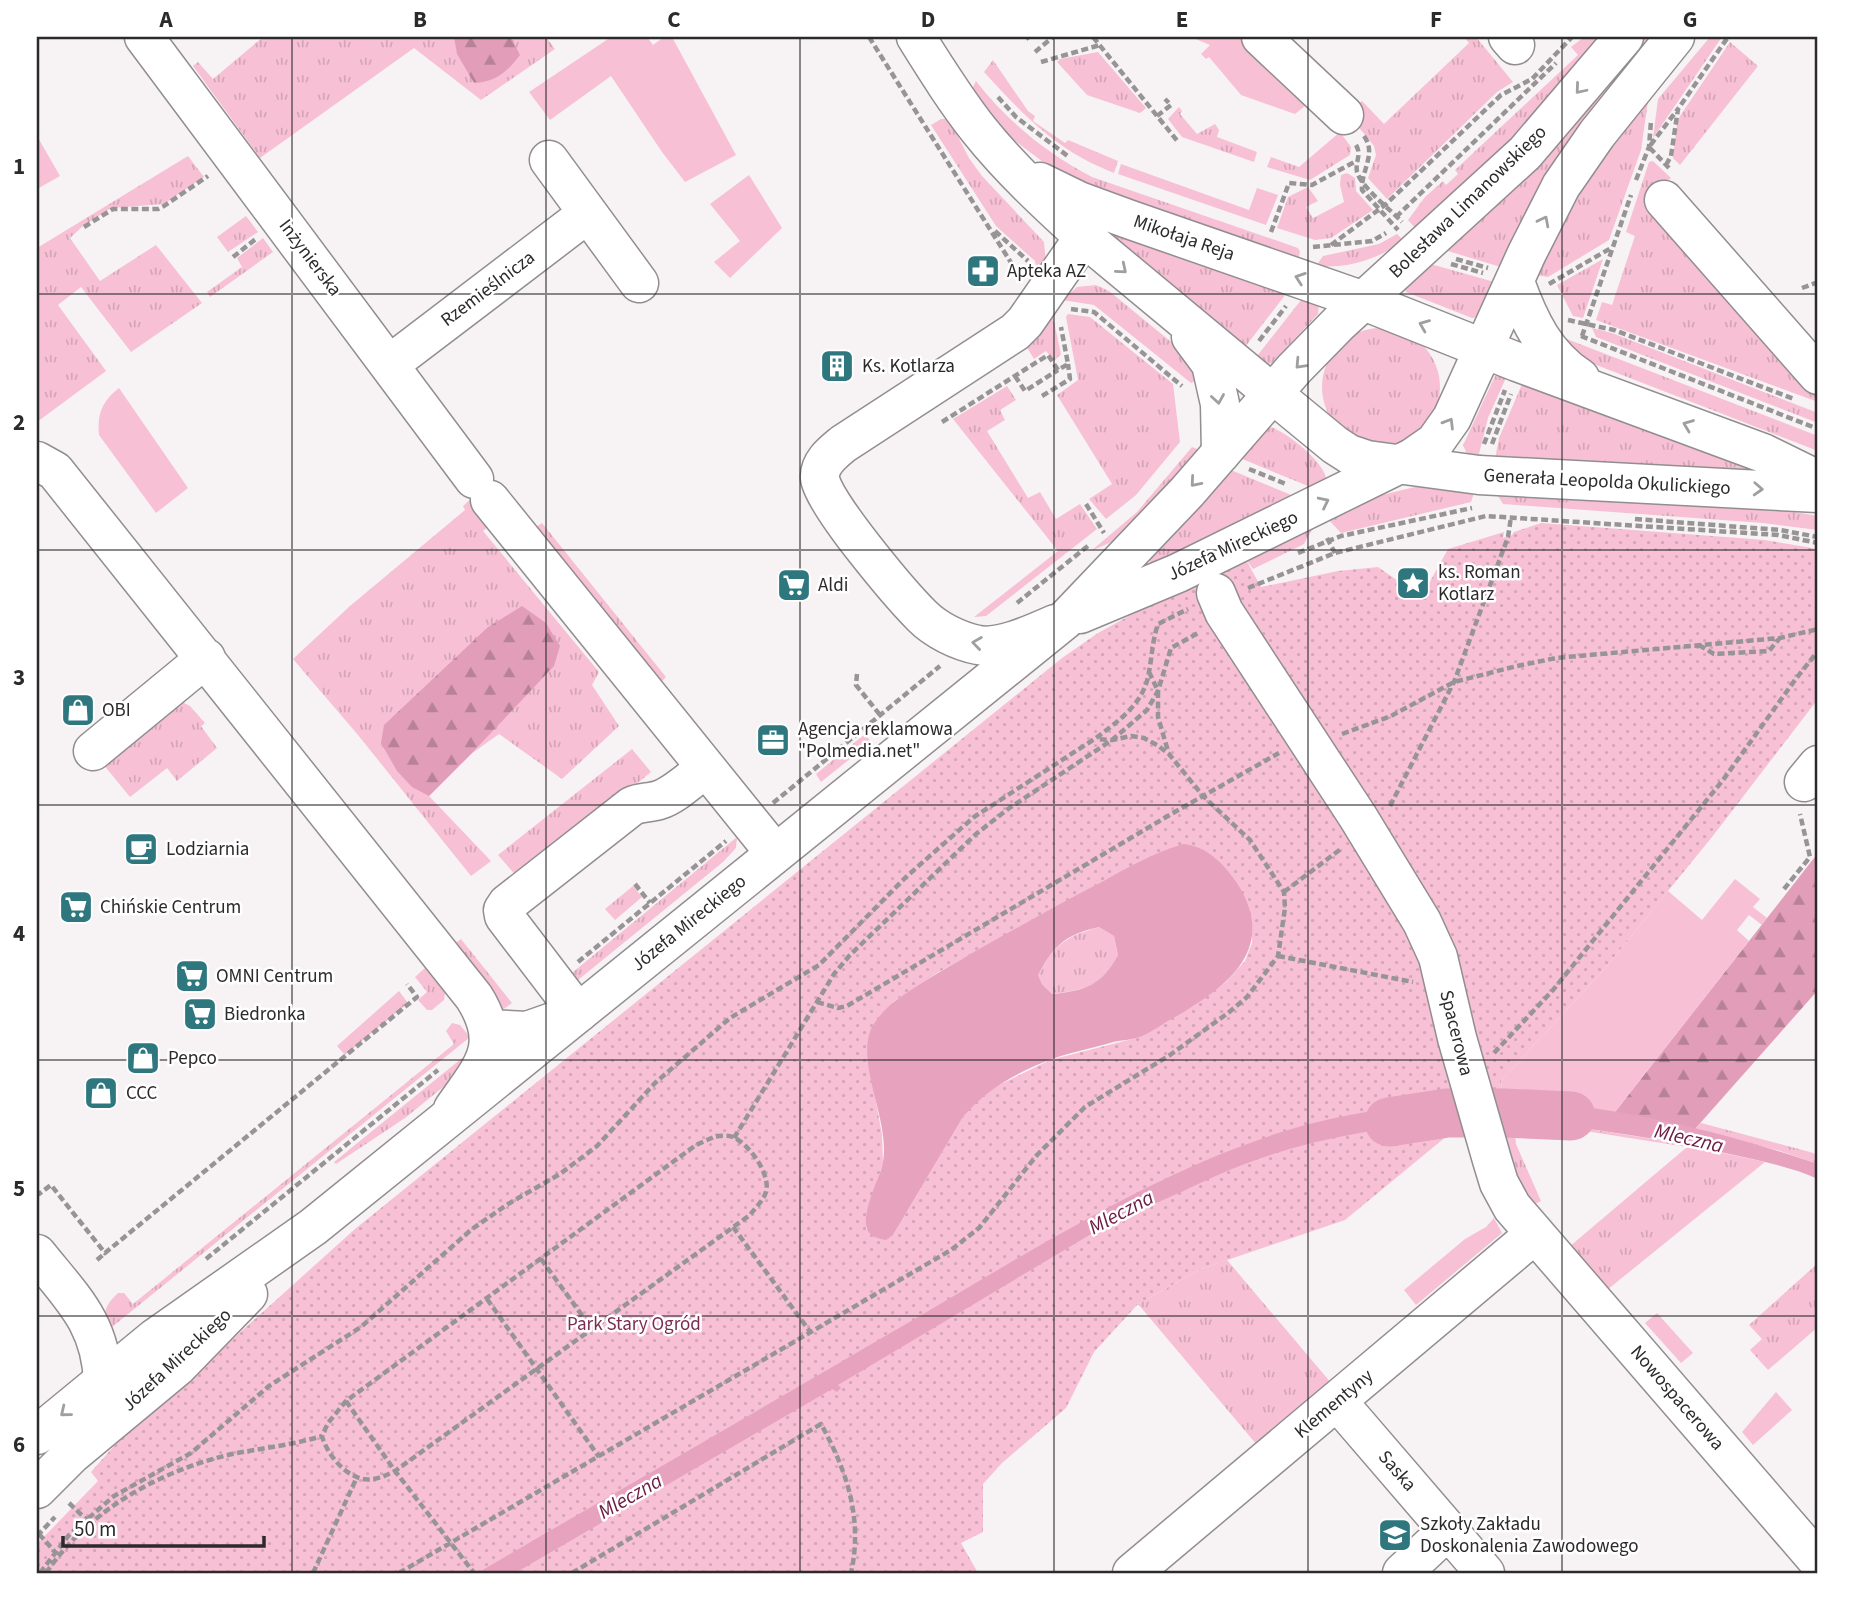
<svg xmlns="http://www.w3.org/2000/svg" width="1855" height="1610" font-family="'Source Sans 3',sans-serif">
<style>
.grass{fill:url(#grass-tufts)}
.forest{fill:url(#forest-firs)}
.park{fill:url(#park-dots);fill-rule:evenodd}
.garden{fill:#f7c0d5}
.water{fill:#e7a2bd;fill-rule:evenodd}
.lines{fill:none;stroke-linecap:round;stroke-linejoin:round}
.river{stroke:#e7a2bd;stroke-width:49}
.minor-casing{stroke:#928e8f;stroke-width:41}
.major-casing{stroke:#928e8f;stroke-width:41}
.path{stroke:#979495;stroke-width:4.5;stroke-dasharray:7 3.5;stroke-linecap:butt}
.minor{stroke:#fff;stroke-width:38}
.major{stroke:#fff;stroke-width:38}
.oneway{stroke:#a09fa0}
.grid{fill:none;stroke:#2c2a2b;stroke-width:2;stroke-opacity:0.55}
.labels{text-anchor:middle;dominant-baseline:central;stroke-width:5;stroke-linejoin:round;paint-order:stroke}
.street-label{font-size:19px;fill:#2c2a2b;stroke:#fff}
.poi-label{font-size:19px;fill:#2c2a2b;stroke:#fff;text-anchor:start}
.park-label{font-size:19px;fill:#7c2c51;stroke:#fff}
.water-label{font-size:21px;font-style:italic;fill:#6b1c43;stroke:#fff}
.neatline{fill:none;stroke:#2c2a2b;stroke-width:2.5}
.grid-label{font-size:23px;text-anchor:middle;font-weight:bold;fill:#2c2a2b}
</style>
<defs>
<pattern id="grass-tufts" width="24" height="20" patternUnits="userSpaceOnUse" patternTransform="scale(1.75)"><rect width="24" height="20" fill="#f7c0d5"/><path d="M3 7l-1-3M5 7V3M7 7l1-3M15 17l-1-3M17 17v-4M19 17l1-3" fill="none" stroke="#d4a5b7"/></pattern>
<pattern id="forest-firs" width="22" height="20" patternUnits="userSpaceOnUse" patternTransform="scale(1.75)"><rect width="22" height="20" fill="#e29eb8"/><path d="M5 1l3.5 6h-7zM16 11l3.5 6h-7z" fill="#b78196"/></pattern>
<pattern id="park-dots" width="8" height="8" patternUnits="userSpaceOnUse" patternTransform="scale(1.75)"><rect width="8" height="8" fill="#f7c0d5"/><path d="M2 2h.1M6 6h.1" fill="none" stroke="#d4a5b7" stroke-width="1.8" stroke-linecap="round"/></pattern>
</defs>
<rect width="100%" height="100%" fill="#f7f3f4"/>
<path class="grass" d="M263 37H546L555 49 481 100 414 48 260 158 193 66 198 62 213 79Z
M1464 37H1476L1513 82 1497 92 1387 199 1368 178 1376 155 1374 146 1352 119 1356 106 1362 101 1384 124 1469 43Z
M1584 37H1600L1512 139 1416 229 1408 220 1425 197 1443 181 1446 185 1458 174 1455 170 1578 55 1571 47Z
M1642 37H1658L1504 268 1441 249Z
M1710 37H1722L1653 138 1658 99Z
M1730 42 1758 66 1680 165 1673 158 1677 124 1680 116Z
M1098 52 1146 108 1140 113 1087 95 1057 62 1060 59Z
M993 60 1028 111 1035 116 1033 121 1065 143 1068 140 1118 161 1114 173C1057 151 1025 117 984 72Z
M976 81C1008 122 1046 153 1092 177L1298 248 1300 252 1298 261 1060 175 1005 133 970 93Z
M1649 94 1641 150 1609 240 1548 277 1535 275 1567 209Z
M1179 107 1182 111 1180 114 1197 134 1215 124 1219 130 1217 137 1257 152 1254 162 1182 137 1168 119Z
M941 119H949L969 158 982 176 1044 242 1046 262 1039 282 1035 261 996 226 931 125Z
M1340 132 1351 147 1350 155 1310 180 1267 167 1271 157 1299 167Z
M188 156 204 177 164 204 111 208 83 226 70 238 100 281 156 245 202 303 131 352 81 287 58 305 106 371 37 422V248Z
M1653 161 1671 178 1650 198 1818 390V402L1596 320 1602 302 1612 305 1635 236 1626 232 1649 162Z
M1347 173 1355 178 1356 191 1373 210 1331 238 1315 240 1277 228 1288 197 1308 187 1318 201 1306 207 1313 218 1344 202 1340 185 1341 175Z
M246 216 258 232 228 252 217 237Z
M1105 230 1289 290 1242 351Z
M1397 234 1404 241C1378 259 1348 269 1316 266L1323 256 1379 244Z
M263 238 273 252 210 297 207 292 242 267 237 258Z
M1603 259 1583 318 1573 316 1557 285Z
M1427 263 1498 283 1480 317 1472 318 1406 292 1404 286Z
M1096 285 1109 291 1181 350 1203 377 1191 383 1094 305 1062 300 1077 287Z
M1305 295 1319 304 1318 314 1272 363 1265 366 1253 361Z
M1052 313 1061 354 1054 361 1046 351 1034 359 1023 341Z
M1068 314 1090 317 1173 384 1180 442 1136 495 1106 519 1089 499 1112 484 1057 395 1078 380 1066 317Z
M1592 328 1612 333 1818 413V423L1596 337Z
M1322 387a59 59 0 1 1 118 0a59 59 0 1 1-118 0Z
M1559 336 1818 436V451L1586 361Z
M1509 371 1488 418 1478 458 1467 454 1463 445 1465 441 1495 376Z
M1525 377 1763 472 1495 459 1499 438Z
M1007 386 1016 400 1000 410 1005 420 987 431 1028 498 1040 492 1056 519 1080 504 1097 529 986 616 974 617 1058 551 953 419Z
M1266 426C1282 427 1324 462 1326 478L1324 483 1313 492 1308 486 1235 456Z
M1192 447 1200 450 1116 540 1091 551 1137 512Z
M1226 468 1289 494 1296 500 1154 566 1150 563V556Z
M1423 485 1476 487 1471 502 1341 533 1326 517 1365 499Z
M1493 488 1778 509 1818 516V530L1763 523 1503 504Z
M478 493 497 519 483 531 599 672 592 685 619 726 562 779 499 734 471 754 429 796 491 861 471 876 358 735 293 659 350 606 465 510 463 506Z
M542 523 666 677 661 682 536 527Z
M1315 524 1304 544 1253 569 1245 558Z
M180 701 190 706 205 723 201 726 217 748 177 781 167 768 130 797 103 764Z
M865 734 871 742 821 782 816 774Z
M632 749 651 772 519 879 498 855Z
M737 837 736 848 723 862 578 980 567 977Z
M633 886 642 897 615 920 605 909Z
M1099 927 1114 936 1118 955C1102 986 1085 990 1052 994L1042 984 1038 975C1055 944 1065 937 1099 927Z
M461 939 512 1003 498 1013 454 944Z
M425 968 445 993 444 1000 432 1010H427L418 1000 427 992 415 977Z
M399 991 408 1003 345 1055 337 1046Z
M452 1023 460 1025 470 1037 112 1327C99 1315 107 1303 118 1293H124L133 1304 454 1044 446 1031Z
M472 1050 463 1071 405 1118 336 1164 334 1162Z
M1506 1121C1594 1126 1679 1143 1765 1162L1607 1290 1569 1247 1687 1147 1566 1128 1514 1125 1516 1144 1541 1201 1529 1207 1505 1155 1497 1125H1506Z
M1701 1123 1810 1152 1818 1155V1164L1780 1151 1695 1129Z
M1227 1260 1332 1384 1257 1445 1138 1304 1201 1269Z
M1818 1263V1327L1768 1370 1750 1350 1762 1339 1749 1325Z"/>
<path class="forest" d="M454 37H511L520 55C507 72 496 82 474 83L457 54Z
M522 606 546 623 560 646 554 666 471 754 429 796 412 787 397 771 381 743 384 725 488 627Z
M1818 853V990L1695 1129 1615 1112Z"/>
<path class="park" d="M1541 523 1765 540 1818 549V699L1712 837 1607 966 1501 1081 1502 1101 1459 1126 1345 1220 1201 1269 1138 1304 1094 1352 1066 1408 1002 1463 983 1484V1532L961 1543 978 1573H37V1544L98 1481 91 1472 115 1445 355 1229 1062 658 1098 633 1151 604 1245 558 1261 587 1338 571 1378 567 1411 590 1427 587 1448 549 1504 532 1503 538 1512 535 1514 532ZM1107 879 1252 926V943L1245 961 1226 982 1195 1005 1140 1037 1050 1060 995 1087 974 1103 963 1117 893 1235 866 1229V1217L883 1163 882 1135 869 1063 871 1029 893 1002 937 973Z"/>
<path class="garden" d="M611 37H647L653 45 664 37H672L736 155 685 182 662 152 611 76 550 120 529 92Z
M1191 37H1240L1305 93 1310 102 1295 114 1241 95 1209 57 1206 59 1201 54 1210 45Z
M37 136 60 176 37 189Z
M1121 164 1249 210 1257 188 1278 195 1266 225 1118 174Z
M749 175 782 228 730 278 714 262 740 241 710 204Z
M119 388 188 488 156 513 99 435C97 414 102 401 119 388Z
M1735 879 1760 899 1753 907 1767 918 1762 925 1749 915 1737 930 1749 941 1615 1112 1557 1104 1502 1101 1501 1081 1607 966 1668 891 1702 920Z
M1494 1218 1502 1233 1416 1305 1404 1290 1465 1239 1486 1227Z
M1657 1313 1693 1353 1681 1363 1645 1323Z
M1776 1392 1792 1410 1753 1445 1742 1432Z"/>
<path class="water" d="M1183 844C1207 846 1224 864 1237 883 1278 947 1230 985 1177 1016 1165 1022 1152 1032 1140 1037 1131 1040 1122 1040 1113 1042 1093 1048 1071 1052 1052 1059 1019 1071 985 1090 963 1117L893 1235 886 1240C880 1239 871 1237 868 1231 860 1219 876 1184 881 1170 895 1128 855 1068 871 1029 876 1019 887 1007 895 1001 922 981 952 965 981 948 1017 928 1052 908 1088 889 1119 873 1149 854 1183 844ZM1099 927 1114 936 1118 955C1102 985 1085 991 1052 994L1042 984 1038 975C1055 944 1065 935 1099 927Z
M1452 1100 1457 1121C1383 1127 1312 1138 1242 1165 1202 1180 1164 1203 1123 1215L838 1385 841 1388 837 1392 832 1389 515 1573H482L481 1571C616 1492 752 1414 887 1335 1013 1263 1146 1174 1285 1131 1339 1114 1396 1107 1452 1100Z
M1502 1101C1601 1101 1724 1132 1818 1164V1179C1789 1166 1756 1160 1725 1153 1652 1137 1580 1126 1506 1121Z"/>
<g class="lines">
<path class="river" d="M1389 1122 1447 1113H1504L1571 1116"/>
<g class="minor-casing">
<path id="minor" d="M144 37 474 479
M916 37C936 69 956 101 979 130 1010 169 1048 204 1084 237L1273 394
M1261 37 1344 115
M1508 37 1515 45
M549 160 639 283
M1040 182 1079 201 1128 219 1364 301
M1664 200 1818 375
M1191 337 1211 364 1220 404 1221 453
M390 364 587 214
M37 461 55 471 474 997C505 1046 482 1067 453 1109
M490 500 775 853
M1216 593 1224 612 1358 817 1422 922 1438 957 1457 1038 1492 1160 1499 1183 1512 1207 1818 1561
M1055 624C1034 633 1001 649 978 645 958 641 936 630 922 616 902 596 821 501 820 478 819 463 832 453 843 444L1015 332 1025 322 1084 237
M93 751 206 658
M1804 782 1818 765
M489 1029 527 1031 578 1013 504 916 503 910 507 904 632 806C641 802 650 803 659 800 675 795 692 778 706 768
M37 1254C72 1298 101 1323 103 1382
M1337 1401 1485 1573
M1132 1573 1535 1234
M1402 1573 1448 1530"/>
</g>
<g class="major-casing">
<path id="major" d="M1515 282C1529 321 1545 355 1580 378
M1364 301 1517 362 1763 453 1818 480
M1273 394 1335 445 1349 454 1367 460 1479 475 1818 493
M1080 614 1178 573 1412 458 1435 442 1452 418 1527 253 1561 186 1597 134 1675 37
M37 1435 155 1338 313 1227 1065 620 1187 492 1294 369 1339 323 1525 153 1624 37
M37 1489 71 1455 177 1367 248 1294"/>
</g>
<path class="path" d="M869 37 1015 269 1022 274
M1093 37 1179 143
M1026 39 1029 37
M1035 52 1053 37
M1041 62 1100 45
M998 97 1016 117 1069 157
M1157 116 1171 105 1165 99
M1364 136C1377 154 1361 170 1362 190L1398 230
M1356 145C1362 155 1355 161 1357 172 1361 187 1391 210 1402 222
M1666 165 1671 156 1678 109 1728 37
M1669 168 1649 147 1678 109
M1636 180 1649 147 1651 121
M1396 217 1556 63
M84 227 113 209H158L164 206 208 176
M995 231 1028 261
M1271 232 1289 183 1312 185 1358 160
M1331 245 1385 205 1501 95 1532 79 1572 37
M1313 247 1372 241 1386 233
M233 257 257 238
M1456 259 1488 268
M1451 264 1483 273
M1549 284 1611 248
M1802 288 1818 282
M1071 309 1094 312 1182 386
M1568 320 1614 330 1794 399
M1581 336 1818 429
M1582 336 1631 195
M1259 341 1286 306
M1015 376 1025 391 1058 370
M1042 396 1070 379 1068 364
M942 422 1048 355 1058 370 1068 364 1061 327
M1484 444 1505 390
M1492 444 1511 394
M1249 469 1286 484
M1086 504 1104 533
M1635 519 1780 530 1818 537
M1327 538 1335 553
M1298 553 1341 536 1472 508
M1248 588 1335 553 1486 516 1778 535 1818 543
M1017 603 1089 545
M1699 645 1714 654 1769 651 1779 639
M1149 672 1158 691V717L1168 751
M857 674 856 685 880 715
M1342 734 1391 716 1454 682 1517 666 1556 658 1780 638 1818 629
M773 803 940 666
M1390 806 1454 682 1508 537 1511 517
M635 884 650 903
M1784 889 1810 857 1800 814
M1284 892 1342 848
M1278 956 1413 982
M578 962 726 841
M817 1002 838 1008 847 1006 1173 813 1279 753
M1494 1053 1553 990 1723 780 1795 680 1818 651
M716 1136C721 1136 728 1135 733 1137 749 1144 771 1174 766 1192 763 1201 755 1208 750 1215L395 1471C385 1476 374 1481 363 1479 344 1475 327 1454 322 1436L328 1423 346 1401 696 1145Z
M734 1138 834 974 850 955 976 834 1008 809 1112 740 1147 710 1158 691 1171 648 1200 632
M37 1191 39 1194 51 1185 105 1253 417 997 407 984
M733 1227 811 1333
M206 1259 438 1070
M541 1259 592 1329
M97 1260 105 1253
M487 1299 599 1457
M346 1401 395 1471 474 1573
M69 1503 88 1521
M39 1534 55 1552
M37 1536 55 1517
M40 1573 69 1535 114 1496 191 1453 269 1386 361 1327 472 1229 508 1204 560 1174 597 1146 655 1083 730 1018 819 965 906 877 974 817 1096 738C1117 722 1142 705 1148 677 1152 659 1152 641 1158 624L1188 609
M46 1573C89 1510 159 1471 232 1454 262 1448 293 1445 322 1436
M313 1573 357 1477
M399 1573 951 1250 979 1228 1037 1155 1085 1107 1170 1055 1228 1013 1247 997 1278 956 1285 908 1284 892 1250 840 1203 796 1169 754 1157 745 1144 738 1131 736 1112 740 1097 739
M572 1573 821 1424C847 1471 863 1519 851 1573"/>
<use href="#minor" class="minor"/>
<use href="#major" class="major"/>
</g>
<defs><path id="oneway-chevron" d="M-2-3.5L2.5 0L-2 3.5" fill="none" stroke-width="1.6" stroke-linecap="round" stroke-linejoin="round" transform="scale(1.75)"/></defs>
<g class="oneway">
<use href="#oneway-chevron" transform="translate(1580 89) rotate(130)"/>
<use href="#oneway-chevron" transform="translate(1544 221) rotate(-63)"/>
<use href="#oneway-chevron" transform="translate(1122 269) rotate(40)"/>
<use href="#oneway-chevron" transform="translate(1300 278) rotate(-161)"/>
<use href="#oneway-chevron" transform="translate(1424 325) rotate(-158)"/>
<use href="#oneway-chevron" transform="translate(1300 364) rotate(133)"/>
<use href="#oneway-chevron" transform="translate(1218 399) rotate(81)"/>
<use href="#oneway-chevron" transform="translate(1449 423) rotate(-59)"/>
<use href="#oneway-chevron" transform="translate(1688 425) rotate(-159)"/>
<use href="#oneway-chevron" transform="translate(1195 482) rotate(131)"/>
<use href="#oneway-chevron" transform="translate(1758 489) rotate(3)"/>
<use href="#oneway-chevron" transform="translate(1324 502) rotate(-26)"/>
<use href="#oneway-chevron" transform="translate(977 643) rotate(-172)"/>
<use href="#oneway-chevron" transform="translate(65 1412) rotate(141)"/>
</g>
<path class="grid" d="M292 37V1573M546 37V1573M800 37V1573M1054 37V1573M1308 37V1573M1562 37V1573M37 294H1818M37 550H1818M37 805H1818M37 1060H1818M37 1316H1818"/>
<defs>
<g id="pharmacy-square" transform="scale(1.75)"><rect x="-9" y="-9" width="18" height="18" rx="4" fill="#2e777e" stroke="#fff"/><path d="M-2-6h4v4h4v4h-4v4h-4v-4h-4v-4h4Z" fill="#fff"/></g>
<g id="building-square" transform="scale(1.75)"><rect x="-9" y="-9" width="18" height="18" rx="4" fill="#2e777e" stroke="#fff"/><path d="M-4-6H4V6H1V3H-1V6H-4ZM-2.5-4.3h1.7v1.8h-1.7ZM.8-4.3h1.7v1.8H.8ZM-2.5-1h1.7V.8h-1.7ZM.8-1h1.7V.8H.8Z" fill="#fff"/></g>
<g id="sight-square" transform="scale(1.75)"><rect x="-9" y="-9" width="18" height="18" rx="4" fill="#2e777e" stroke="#fff"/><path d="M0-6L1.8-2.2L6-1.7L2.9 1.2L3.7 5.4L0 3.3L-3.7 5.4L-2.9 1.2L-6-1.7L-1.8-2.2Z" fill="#fff"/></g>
<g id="supermarket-square" transform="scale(1.75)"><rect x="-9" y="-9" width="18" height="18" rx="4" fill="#2e777e" stroke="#fff"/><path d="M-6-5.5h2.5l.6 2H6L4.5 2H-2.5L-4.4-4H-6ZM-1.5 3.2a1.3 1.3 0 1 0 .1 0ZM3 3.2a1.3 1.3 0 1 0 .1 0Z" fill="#fff"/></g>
<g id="shop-square" transform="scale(1.75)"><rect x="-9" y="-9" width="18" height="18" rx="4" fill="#2e777e" stroke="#fff"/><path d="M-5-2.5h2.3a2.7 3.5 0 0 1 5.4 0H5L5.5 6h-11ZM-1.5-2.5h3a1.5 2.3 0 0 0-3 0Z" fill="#fff"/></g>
<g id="office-square" transform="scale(1.75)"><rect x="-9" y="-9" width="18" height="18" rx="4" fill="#2e777e" stroke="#fff"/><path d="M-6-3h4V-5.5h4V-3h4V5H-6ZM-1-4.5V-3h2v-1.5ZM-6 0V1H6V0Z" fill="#fff"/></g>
<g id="cafe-square" transform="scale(1.75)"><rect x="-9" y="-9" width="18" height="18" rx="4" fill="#2e777e" stroke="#fff"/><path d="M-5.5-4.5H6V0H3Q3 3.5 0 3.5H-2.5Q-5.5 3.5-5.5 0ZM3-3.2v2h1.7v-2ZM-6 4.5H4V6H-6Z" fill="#fff"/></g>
<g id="school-square" transform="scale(1.75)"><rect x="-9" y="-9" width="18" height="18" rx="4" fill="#2e777e" stroke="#fff"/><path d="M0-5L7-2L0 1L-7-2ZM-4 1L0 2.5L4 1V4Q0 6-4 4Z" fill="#fff"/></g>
</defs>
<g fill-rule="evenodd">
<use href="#pharmacy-square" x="983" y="271"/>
<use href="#building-square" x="837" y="366"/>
<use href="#sight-square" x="1413" y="583"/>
<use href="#supermarket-square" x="794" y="585"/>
<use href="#shop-square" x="78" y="710"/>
<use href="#office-square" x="773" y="740"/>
<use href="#cafe-square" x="141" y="849"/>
<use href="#supermarket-square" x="76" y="907"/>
<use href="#supermarket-square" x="192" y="976"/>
<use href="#supermarket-square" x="200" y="1014"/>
<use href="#shop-square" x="143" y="1058"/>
<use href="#shop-square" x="101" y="1093"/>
<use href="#school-square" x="1395" y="1535"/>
</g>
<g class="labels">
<g class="street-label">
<text transform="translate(1468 202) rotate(-44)">Bolesława Limanowskiego</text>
<text transform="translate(1184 238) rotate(19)">Mikołaja Reja</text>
<text transform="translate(310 258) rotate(53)">Inżynierska</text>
<text transform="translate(488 289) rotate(-37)">Rzemieślnicza</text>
<text transform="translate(1607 482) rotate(3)">Generała Leopolda Okulickiego</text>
<text transform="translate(1233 546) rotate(-25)">Józefa Mireckiego</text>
<text transform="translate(689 923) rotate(-39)">Józefa Mireckiego</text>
<text transform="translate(1456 1033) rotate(76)">Spacerowa</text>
<text transform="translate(177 1360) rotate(-43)">Józefa Mireckiego</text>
<text transform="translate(1677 1398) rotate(49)">Nowospacerowa</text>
<text transform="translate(1334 1404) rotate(-40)">Klementyny</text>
<text transform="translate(1397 1471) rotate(49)">Saska</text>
</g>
<g class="poi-label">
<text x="1007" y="271">Apteka AZ</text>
<text x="862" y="366">Ks. Kotlarza</text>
<text x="1438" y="572">ks. Roman<tspan x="1438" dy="22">Kotlarz</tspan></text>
<text x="818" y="585">Aldi</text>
<text x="102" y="710">OBI</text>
<text x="798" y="729">Agencja reklamowa<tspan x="798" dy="22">"Polmedia.net"</tspan></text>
<text x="166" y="849">Lodziarnia</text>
<text x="100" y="907">Chińskie Centrum</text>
<text x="216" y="976">OMNI Centrum</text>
<text x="224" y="1014">Biedronka</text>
<text x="168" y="1058">Pepco</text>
<text x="126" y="1093">CCC</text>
<text x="1420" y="1524">Szkoły Zakładu<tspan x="1420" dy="22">Doskonalenia Zawodowego</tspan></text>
</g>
<g class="park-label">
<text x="634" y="1324">Park Stary Ogród</text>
</g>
<g class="water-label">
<text transform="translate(1689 1138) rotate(13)">Mleczna</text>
<text transform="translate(1121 1212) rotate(-28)">Mleczna</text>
<text transform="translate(630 1496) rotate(-30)">Mleczna</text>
</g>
</g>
<rect width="1855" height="1610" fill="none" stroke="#ffffff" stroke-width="77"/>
<path d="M63 1536v10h201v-10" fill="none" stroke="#2c2a2b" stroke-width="3.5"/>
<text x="74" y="1536" font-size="21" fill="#2c2a2b" stroke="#ffffff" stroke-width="5" paint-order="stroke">50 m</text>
<rect x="38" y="38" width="1778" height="1534" class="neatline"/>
<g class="grid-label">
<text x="166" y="27">A</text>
<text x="420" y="27">B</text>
<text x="674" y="27">C</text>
<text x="928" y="27">D</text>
<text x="1182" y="27">E</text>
<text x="1436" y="27">F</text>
<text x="1690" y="27">G</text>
<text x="19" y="174">1</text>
<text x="19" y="430">2</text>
<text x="19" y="685">3</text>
<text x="19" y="941">4</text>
<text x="19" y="1196">5</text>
<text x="19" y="1452">6</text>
</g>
</svg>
